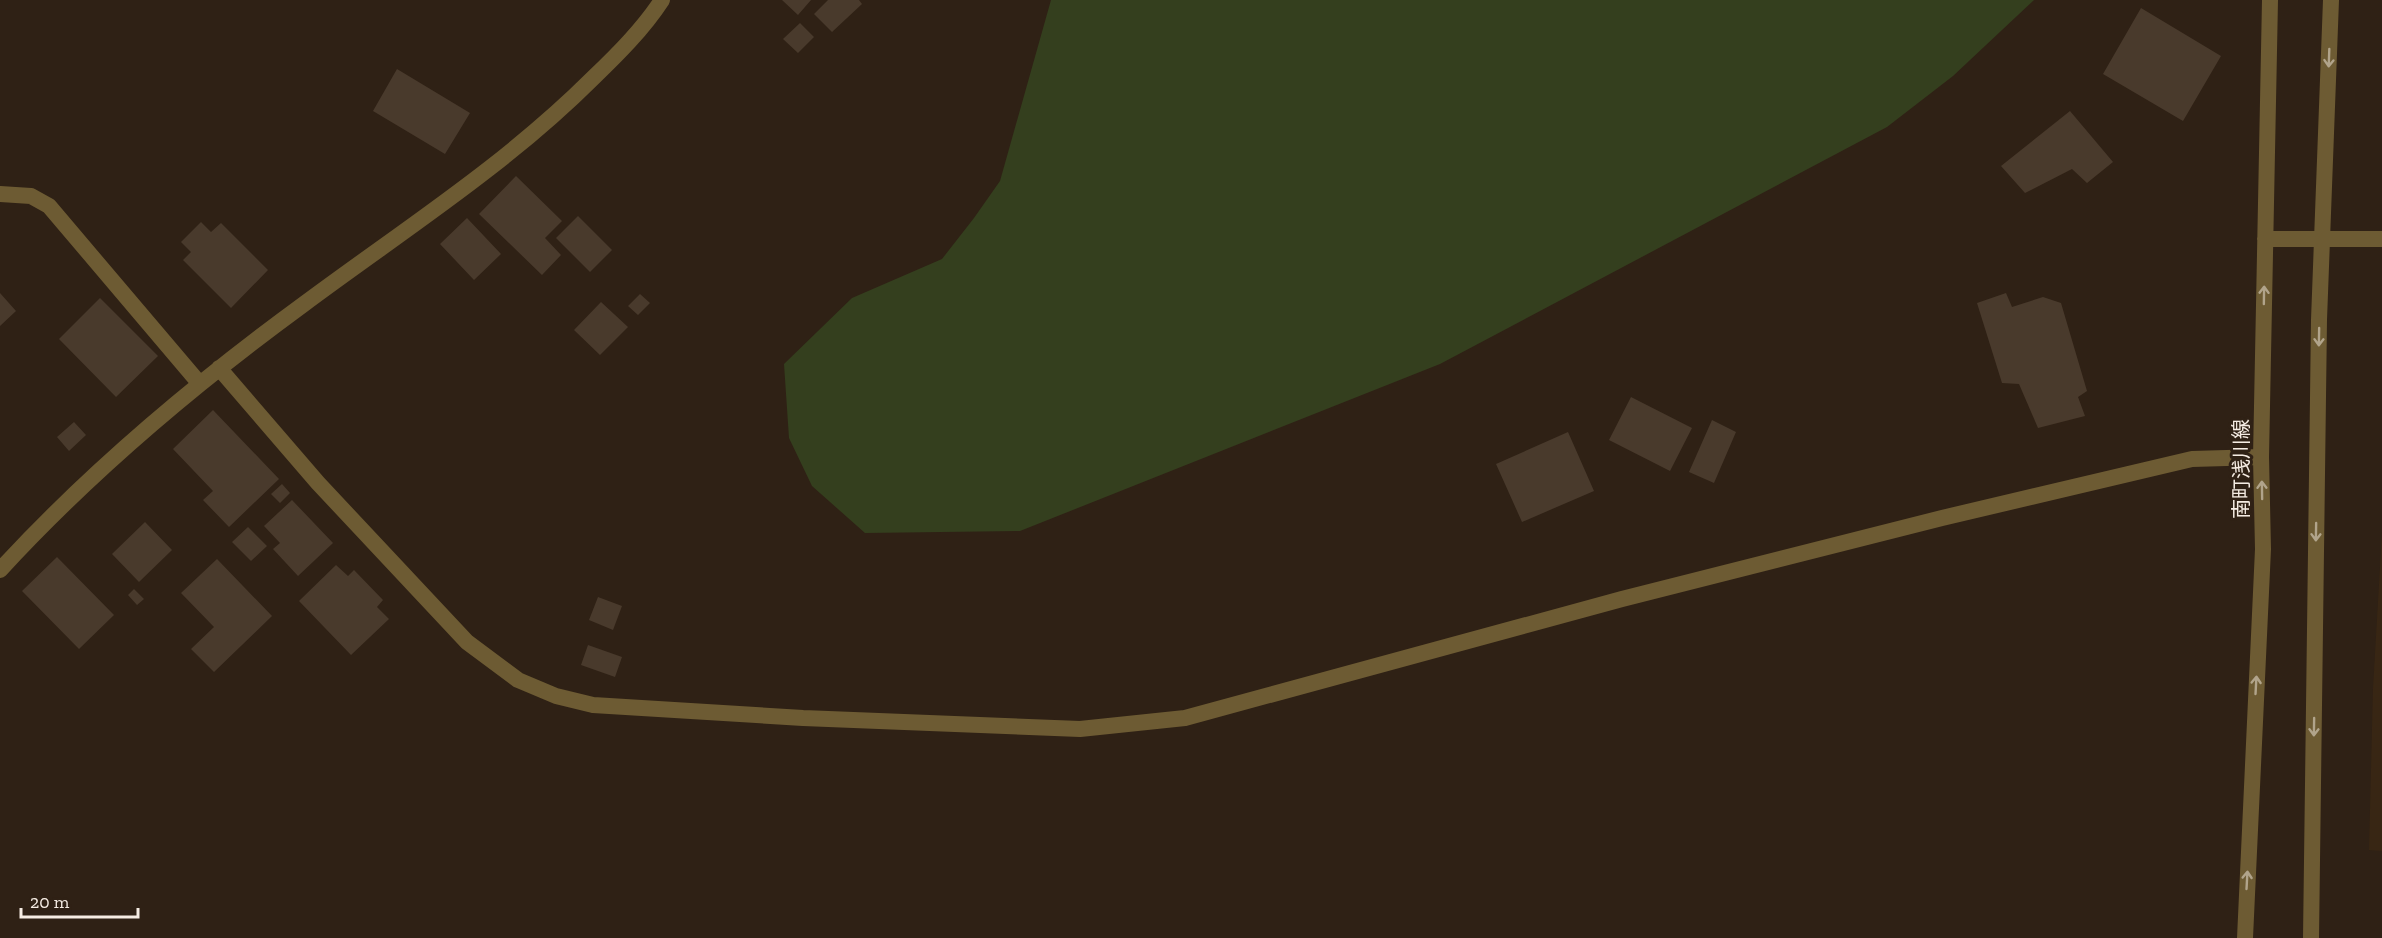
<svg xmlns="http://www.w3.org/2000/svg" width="2382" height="938" font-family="'Zilla Slab','Noto Sans JP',serif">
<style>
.built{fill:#382614}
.green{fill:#343f1e}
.building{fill:#493a2c}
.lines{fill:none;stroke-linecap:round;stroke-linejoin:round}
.minor{stroke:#6d5b33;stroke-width:16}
.tertiary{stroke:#6d5b33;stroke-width:16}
.oneway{stroke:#b1a48b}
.labels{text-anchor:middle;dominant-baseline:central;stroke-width:6;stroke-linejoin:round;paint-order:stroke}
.street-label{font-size:20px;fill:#f5ece3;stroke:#2f2115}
</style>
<rect width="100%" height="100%" fill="#2f2115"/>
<path class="built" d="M2382 532V851L2369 850 2373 688Z"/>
<path class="green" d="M1051 0H2034L1953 76 1887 127 1440 364 1020 531 865 533 812 486 789 438 784 364 852 298 942 259 974 218 1000 181Z"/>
<path class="building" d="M782 0H811L798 15Z
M828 0H859L862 4 832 32 814 14Z
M2141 8 2221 56 2183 121 2103 74Z
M800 23 814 37 798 53 783 39Z
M397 69 470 113 445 154 373 111Z
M2070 111 2113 162 2087 183 2072 169 2025 193 2001 166Z
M516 176 562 221 545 238 561 255 542 275 479 214Z
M578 216 612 250 590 272 556 238Z
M467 218 501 254 474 280 440 244Z
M201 222 211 232 221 223 268 270 231 308 183 260 191 252 181 242Z
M0 293 16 311 0 326Z
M2006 293 2012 307 2043 297 2061 303 2087 391 2078 397 2085 416 2038 428 2019 384 2002 383 1977 303Z
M640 294 650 303 638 315 628 306Z
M100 298 158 356 116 397 59 339Z
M601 302 628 327 600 355 574 330Z
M1631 397 1692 428 1670 471 1609 440Z
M213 410 279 479 229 527 203 500 213 491 173 449Z
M1712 420 1736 432 1714 483 1689 472Z
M74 422 86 435 69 451 57 437Z
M1568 432 1594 491 1522 522 1496 464Z
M282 484 290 493 280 503 271 494Z
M292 500 333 543 298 576 273 549 280 543 264 526Z
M145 522 172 550 139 582 112 554Z
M248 527 267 546 251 561 232 542Z
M57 557 114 615 79 649 22 591Z
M217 559 272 616 214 672 191 649 214 627 181 593Z
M336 565 348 576 354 570 383 600 377 607 389 619 351 655 299 601Z
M134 589 144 599 137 605 128 595Z
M598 597 622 606 613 630 589 620Z
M588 645 622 657 615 677 581 665Z"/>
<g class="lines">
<path class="minor" d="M0 194 31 196 49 206 200 384
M219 368 318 483 467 642 518 680 556 696 593 705 803 718 1080 729 1185 718 1622 599 1942 518 2192 459 2261 457
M0 570C91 471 196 383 304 304 402 231 506 165 593 78 618 54 643 29 662 0"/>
<path class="tertiary" d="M2265 239H2382
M2245 938 2263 549 2261 457 2270 0
M2311 938 2319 320 2331 0"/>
</g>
<defs><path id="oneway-shaft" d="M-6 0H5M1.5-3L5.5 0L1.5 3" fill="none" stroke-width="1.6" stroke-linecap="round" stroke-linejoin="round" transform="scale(1.5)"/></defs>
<g class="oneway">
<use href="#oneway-shaft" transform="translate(2329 58) rotate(92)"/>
<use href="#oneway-shaft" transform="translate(2264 295) rotate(-89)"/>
<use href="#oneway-shaft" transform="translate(2319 337) rotate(91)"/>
<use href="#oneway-shaft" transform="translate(2262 490) rotate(-91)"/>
<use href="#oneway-shaft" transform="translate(2316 532) rotate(91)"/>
<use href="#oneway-shaft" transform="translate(2256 685) rotate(-87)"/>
<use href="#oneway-shaft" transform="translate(2314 727) rotate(91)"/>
<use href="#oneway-shaft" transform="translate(2247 880) rotate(-87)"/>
</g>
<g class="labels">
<g class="street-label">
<text transform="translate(2241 469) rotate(-90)">南町浅川線</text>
</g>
</g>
<path d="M21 908v9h117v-9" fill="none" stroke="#f5ece3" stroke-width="3"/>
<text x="30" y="908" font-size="18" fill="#f5ece3" stroke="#2f2115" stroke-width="4.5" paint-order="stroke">20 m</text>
</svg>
